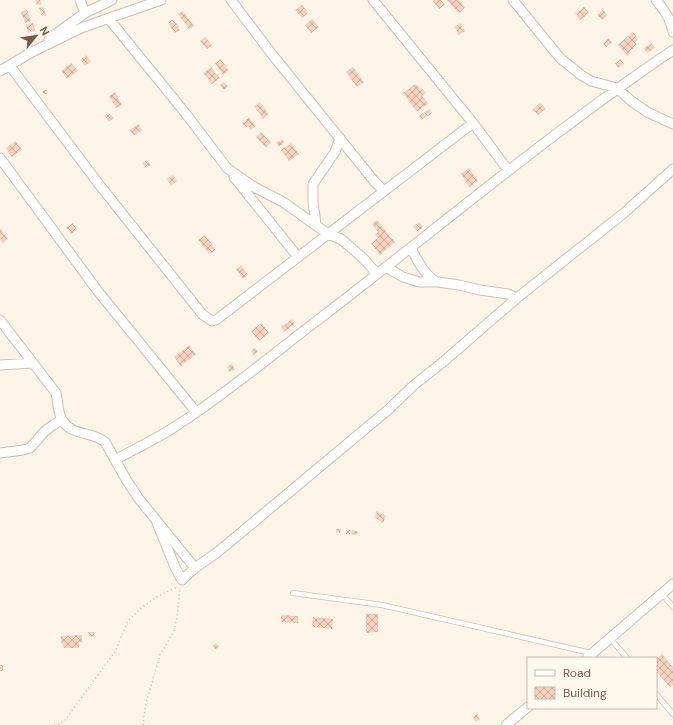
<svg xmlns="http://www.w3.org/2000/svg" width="673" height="725" font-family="'DM Sans',sans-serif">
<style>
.building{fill:url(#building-cross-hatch)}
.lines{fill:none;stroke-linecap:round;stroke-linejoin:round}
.lane-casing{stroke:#d0beaf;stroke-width:6}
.street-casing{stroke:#d0beaf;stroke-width:11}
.path{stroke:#d7b6a1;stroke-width:1.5;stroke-dasharray:1 3;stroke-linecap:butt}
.lane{stroke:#fff;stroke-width:4.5}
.street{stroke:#fff;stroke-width:9}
</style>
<defs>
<pattern id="building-cross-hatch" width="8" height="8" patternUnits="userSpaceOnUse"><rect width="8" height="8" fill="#f2d2be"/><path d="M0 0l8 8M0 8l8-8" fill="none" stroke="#c9ad9c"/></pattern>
</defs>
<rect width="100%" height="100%" fill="#fcf4e7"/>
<path class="building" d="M35 0H40L42 4 37 5Z
M434 0H441L445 5 439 9 433 1Z
M447 0H459L465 7 459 13Z
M302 5 308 13 302 18 295 10Z
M43 7 46 15 42 16 39 8Z
M584 7 589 13 580 20 575 13Z
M27 10 31 21 25 23 21 12Z
M603 10 607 16 602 20 597 15Z
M183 11 194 26 189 29 178 14Z
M174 19 180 30 174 33 168 22Z
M312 19 319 27 311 33 305 25Z
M33 23 35 30 28 33 26 25Z
M460 23 465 31 459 35 454 27Z
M633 32 638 39 635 42 637 45 630 51 629 55 627 56 618 45Z
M205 37 212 45 207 49 200 41Z
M609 38 612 43 606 47 603 43Z
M651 43 655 48 647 53 644 48Z
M86 55 91 61 85 66 80 60Z
M221 59 229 71 223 75 215 63Z
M621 59 624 64 618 68 615 63Z
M71 63 78 71 67 79 61 71Z
M211 67 220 78 212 84 203 73Z
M353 67 364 82 357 87 346 72Z
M224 82 228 87 224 90 220 85Z
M415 84 426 92 423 96 428 104 417 112 403 93Z
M42.5 92a2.5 2.5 0 1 1 5 0a2.5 2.5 0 1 1-5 0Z
M115 92 122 105 116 108 109 96Z
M260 102 269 114 263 119 254 106Z
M540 103 546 109 538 115 533 109Z
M429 109 432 113 422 120 419 116Z
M109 113 114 118 109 122 104 116Z
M249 117 256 126 251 130 248 126 246 128 242 123Z
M138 124 142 130 134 136 130 130Z
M261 132 271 143 266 147 256 137Z
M282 139 284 143 279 147 276 143Z
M16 141 22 150 12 157 6 148Z
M291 143 299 154 289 161 281 150Z
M147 160 151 165 145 168 142 163Z
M469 168 478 181 469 187 461 174Z
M173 175 177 181 171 186 167 179Z
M377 220 395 242 380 255 371 243 378 238 375 234 378 232 372 224Z
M419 222 423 227 418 232 413 227Z
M73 223 77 230 71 234 66 227Z
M0 228 8 239 3 243 0 239Z
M205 235 216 250 209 254 198 240Z
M241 265 248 275 243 279 236 269Z
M292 319 295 324 284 332 281 327Z
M262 323 269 333 259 341 251 331Z
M189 345 196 354 181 366 174 357Z
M255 348 258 351 254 355 251 351Z
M232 364 235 369 230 372 227 367Z
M377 511 386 516 383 523 374 517Z
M336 529H341L340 533 336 532Z
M347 529 351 530 350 535 346 534Z
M352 530 358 532 357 535 351 534Z
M366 614H378V632L366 633Z
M281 615 298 616V623L281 622Z
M313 617 333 619 332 629 312 627Z
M88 632H94V636L89 637Z
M82 635V642H79V648H64L61 642V636Z
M216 643 219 647 215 649 213 646Z
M662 654 673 667V685L670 687 656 671V659Z
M0 665H3V671H0Z
M477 714 480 719 476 722 473 717Z"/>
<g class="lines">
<g class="lane-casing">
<path id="lane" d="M293 593 382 605 591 653
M662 594 673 607
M610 638 627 658
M656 694 673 714"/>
</g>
<g class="street-casing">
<path id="street" d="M80 0 85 13
M231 0 271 53 374 181 384 191
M373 0 473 123 508 170
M513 0 560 58 581 75 591 81 617 88 630 100 647 112 673 124
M656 0C664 10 671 19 673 32
M109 19 186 114 227 168 254 187 283 202 328 234 341 239 364 259 377 274
M49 39 85 13 112 0
M10 66 98 183 202 314 212 321 216 320 473 123
M0 71 32 52 81 28 161 0
M0 158 97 290 196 412
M234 177 298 257
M316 224 313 202V184L335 152 340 138
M411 248C418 261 424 275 437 282
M386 267 403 277 419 282H438L459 285 480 290 508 294 517 298
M0 320 56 393C58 401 58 414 62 420 71 436 92 431 105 442L127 481 139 499 195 568
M0 365 33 363
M0 453 23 450 30 448 45 431 53 425 62 420
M115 460C136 448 159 438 179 424 224 395 267 359 310 326 431 234 547 135 673 50
M157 523 175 567 182 580 195 568 219 551 389 409 414 385 443 362 517 298 624 213 673 169
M587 658 673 584
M506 725 528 707"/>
</g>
<path class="path" d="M54 725 60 724 66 719 100 672 115 652 128 621 139 610 148 603 158 596 177 587
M143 725 146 703 160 655 174 631 177 618 180 588"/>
<use href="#lane" class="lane"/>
<use href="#street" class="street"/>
</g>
<rect x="527" y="657" width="130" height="52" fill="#fff8ed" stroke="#c8b9ac"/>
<rect x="535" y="670" width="20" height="6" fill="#ffffff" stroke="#c8b9ac"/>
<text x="563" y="677" font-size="12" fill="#765a4b">Road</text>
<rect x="535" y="687" width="20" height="12" fill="url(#building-cross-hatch)" stroke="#c8b9ac"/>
<text x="563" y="697" font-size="12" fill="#765a4b">Building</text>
<g transform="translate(36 36) rotate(60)" stroke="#fff8ed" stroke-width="3" paint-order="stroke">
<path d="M0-3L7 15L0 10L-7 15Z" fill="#765a4b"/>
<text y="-6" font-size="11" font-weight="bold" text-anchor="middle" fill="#765a4b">N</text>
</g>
</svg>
